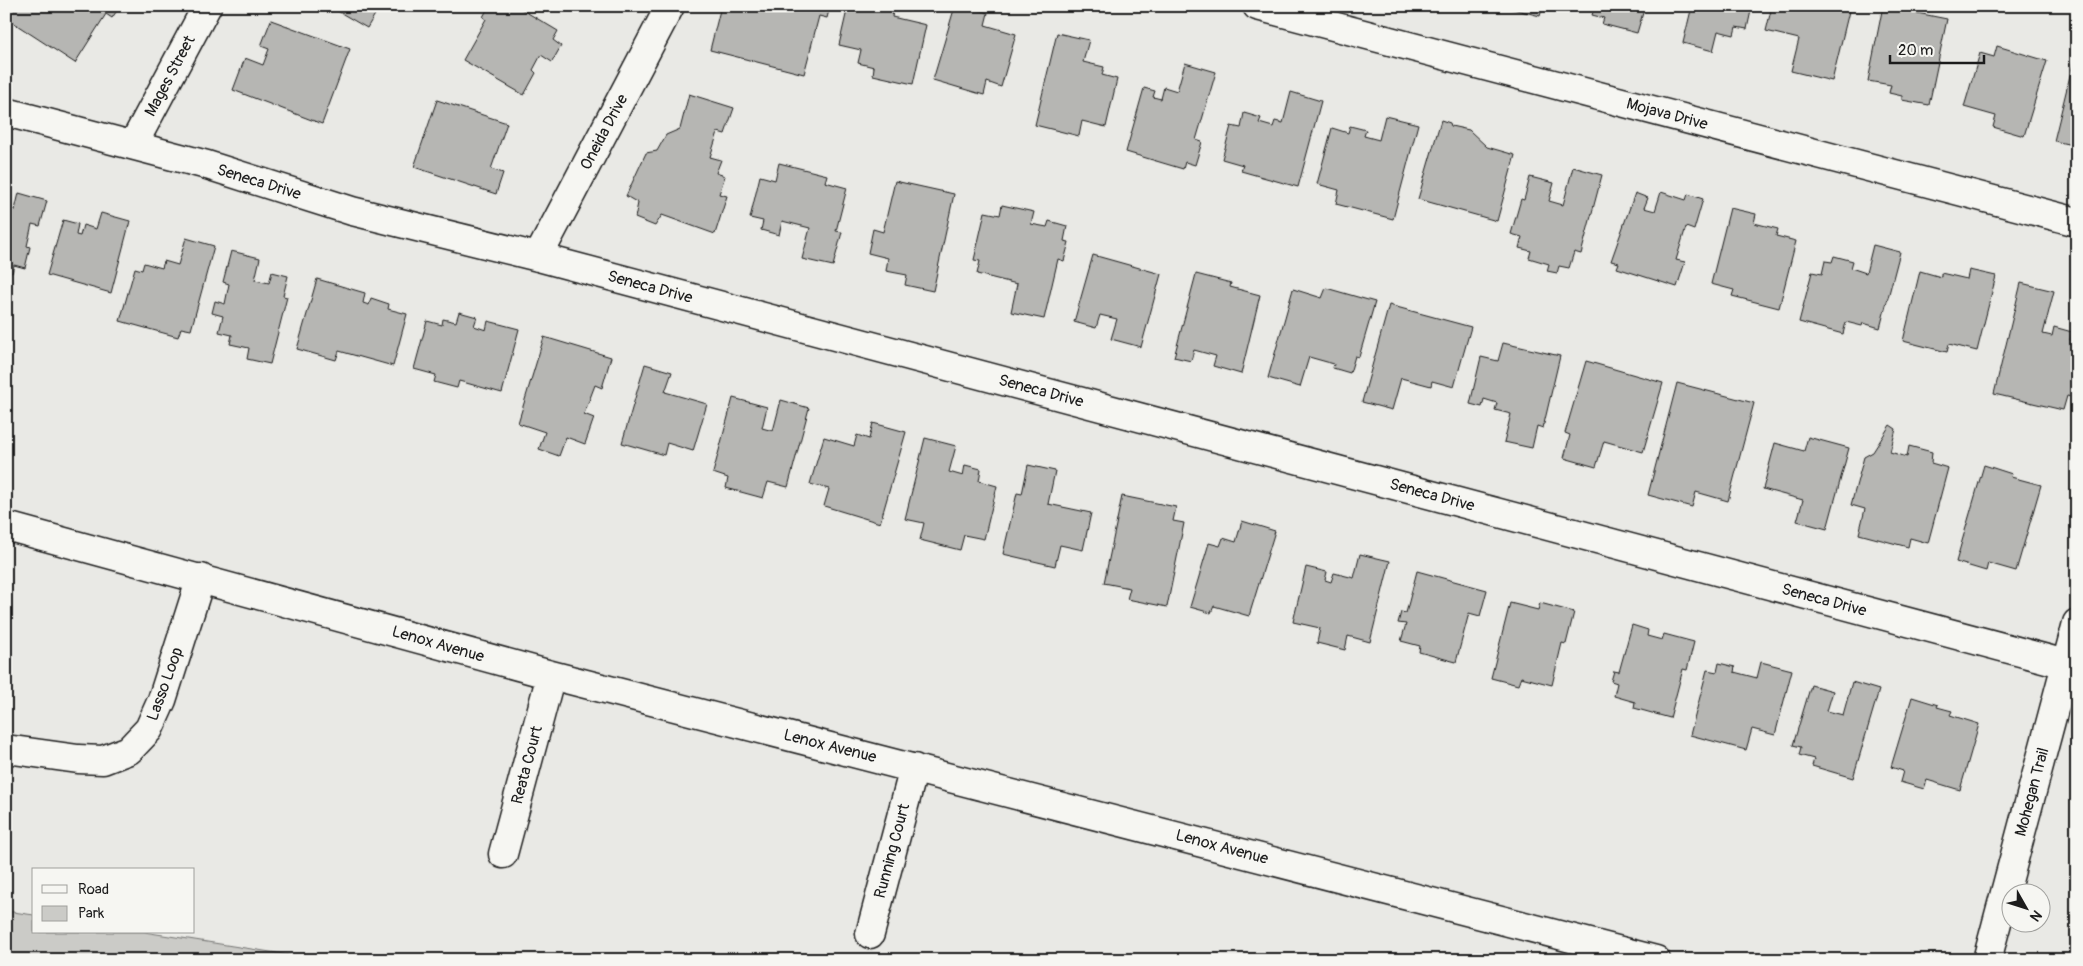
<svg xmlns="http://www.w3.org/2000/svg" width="2083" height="966" font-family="Pangolin,sans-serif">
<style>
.green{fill:#cbcbc7;stroke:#747472}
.building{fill:#b6b6b3;stroke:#1c1c1c}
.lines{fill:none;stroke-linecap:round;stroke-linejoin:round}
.minor-casing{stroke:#1c1c1c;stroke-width:31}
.minor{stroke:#f6f6f2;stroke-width:28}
.labels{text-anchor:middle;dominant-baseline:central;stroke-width:4;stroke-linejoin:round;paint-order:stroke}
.street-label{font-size:16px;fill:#1c1c1c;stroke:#f6f6f2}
</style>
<rect width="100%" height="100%" fill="#e9e9e5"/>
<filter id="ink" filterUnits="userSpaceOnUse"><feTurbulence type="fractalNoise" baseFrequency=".02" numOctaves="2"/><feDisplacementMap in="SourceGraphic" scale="10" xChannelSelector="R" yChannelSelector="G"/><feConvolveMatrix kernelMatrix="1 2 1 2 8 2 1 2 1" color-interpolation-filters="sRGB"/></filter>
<g filter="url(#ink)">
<path class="green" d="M6 911 34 915V932H144L321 960H6Z"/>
<path class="building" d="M6 6H120L112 18 106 14 75 63 6 18Z
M329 6H380L367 28Z
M489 6H516L558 31 553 40 561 46 552 62 541 55 533 70 536 73 524 95 463 60 486 19 483 17Z
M721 6 735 10 736 6H830L827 18 819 16 804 74 710 50Z
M848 6H881L893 11 892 17 926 25 913 84 873 75 874 67 858 63 861 50 839 45Z
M955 6H966L988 13 985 25 1016 34 1001 87 987 82 984 95 933 80Z
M1501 6H1543L1540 16Z
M1595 6H1645L1637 33 1602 24 1604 18 1592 15Z
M1692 6H1752L1747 29 1736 27 1734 35 1718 31 1713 51 1683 43Z
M1772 6 1850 7 1832 81 1791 71 1799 39 1766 31Z
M1883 6H1908L1907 11 1947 19 1929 105 1902 100V96L1889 93 1891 85 1868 81Z
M271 20 350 49 322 124 233 90 245 58 263 65 269 49 261 46Z
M1057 33 1089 40 1083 62 1104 67 1102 75 1117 79 1106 127 1082 121 1079 136 1035 125Z
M1997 46 2047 61 2024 136 1993 127 1996 116 1964 107 1980 53 1994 57Z
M2077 47V146L2054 141Z
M1185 63 1216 72 1196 140 1202 142 1195 165 1185 162 1183 169 1126 152 1144 88 1155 91 1153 97 1161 99 1164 87 1177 91Z
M1291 92 1321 101 1298 187 1241 171 1243 165 1222 159 1231 126 1241 128 1244 113 1261 118 1259 123 1273 127 1275 121 1283 123Z
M689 94 734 108 725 134 718 132 710 157 721 160 716 173 725 176 719 194 727 196 715 234 662 215 655 226 635 218 638 203 626 196 646 153 657 151 666 135 680 129Z
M437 100 507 123 491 169 503 173 496 194 414 167Z
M1385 116 1418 124 1393 219 1336 204 1339 190 1317 184 1332 128 1348 133 1350 126 1366 130 1364 136 1379 140Z
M1441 120 1450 123 1451 126 1469 130 1487 147 1515 155 1497 221 1418 199Z
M779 163 827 175 825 182 847 188 836 231 842 232 833 266 802 259 810 228 782 221 779 235 761 230 763 221 750 218 760 176 775 180Z
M1573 167 1602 175 1581 254 1574 252 1569 268 1559 266 1557 273 1547 271 1549 264 1529 258 1531 251 1519 248 1522 237 1511 234 1521 199 1524 200 1530 177 1554 183 1549 201 1563 205Z
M895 181 954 194 933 291 905 285 907 275 886 271 888 258 868 253 873 229 883 232Z
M1661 192 1686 200 1688 194 1703 199 1694 230 1686 227 1676 260 1685 262 1677 287 1617 268 1619 263 1611 261 1635 193 1648 198 1644 208 1655 211Z
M19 193 47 201 40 226 32 224 27 246 30 247 25 268 14 265 12 273 6 271V207L15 210Z
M1002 205 1034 212 1031 224 1047 227 1049 221 1067 226 1064 241 1069 242 1064 261 1058 259 1044 319 1011 312 1017 284 977 274 980 261 974 260 985 212 1000 215Z
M1730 208 1756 214 1754 223 1778 229 1776 236 1796 241 1779 308 1732 296 1734 290 1711 284Z
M101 213 130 221 111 293 47 275 63 220 78 224 76 235 80 236 83 225 96 229Z
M186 238 214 246 191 330 181 328 178 337 120 321 135 268 142 270 144 263 162 268 164 261 178 265Z
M1873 245 1900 252 1880 328 1863 323 1862 326 1846 322 1843 334 1799 322 1812 272 1822 274 1825 261 1832 262 1834 256 1853 261 1851 268 1866 273Z
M231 251 260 258 255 280 269 283 272 272 288 276 283 296 287 297 270 364 247 359 249 348 230 344 232 335 219 332 223 316 212 313 215 301 225 304 229 284 223 282Z
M1093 255 1161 274 1141 347 1111 339 1117 319 1100 315 1096 328 1074 322Z
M1969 270 1996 276 1977 351 1949 344 1947 352 1903 341 1920 271 1941 277V273L1967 279Z
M1196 274 1231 283 1230 287 1260 295 1241 374 1213 366 1216 356 1194 350 1191 361 1174 357Z
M317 279 365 293 363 303 369 305 371 298 389 304 388 309 407 314 393 366 339 351 336 360 297 349Z
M2021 283 2054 291 2043 334 2052 336 2054 327 2072 332 2070 340 2077 342V392L2075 398 2067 396 2063 410 1994 394Z
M1326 288 1375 302 1359 357 1355 356 1350 373 1333 368 1334 364 1309 357 1300 387 1268 378 1293 289 1322 298Z
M1389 305 1471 327 1454 387 1432 381 1431 386 1401 378 1392 410 1362 402Z
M459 312 477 317 474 326 486 330 488 321 519 329 502 393 459 381 457 388 434 382 436 375 414 369 427 321 442 325 443 319 456 322Z
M544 337 611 357 602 388 595 385 584 414 594 418 585 444 566 437 559 456 539 449 545 432 518 423Z
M1503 343 1560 356 1543 428 1537 426 1532 448 1504 442 1511 414 1495 410 1497 403 1484 399 1482 407 1470 404 1481 357 1498 361Z
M1586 361 1663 383 1643 452 1604 441 1596 467 1564 458 1570 435 1565 433Z
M645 364 672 372 665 392 707 404 693 451 667 443 664 455 622 443Z
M1677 383 1754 403 1728 501 1696 492 1692 507 1648 495Z
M733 398 767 407 762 428 773 431 781 400 809 408 788 487 768 482 763 498 726 488 728 478 713 473Z
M873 423 906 432 880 523 824 506 829 489 810 484 824 437 854 446 857 435 869 439Z
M1890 425 1896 429 1890 452 1907 457 1909 446 1932 452 1931 463 1948 468 1928 543 1910 538 1908 547 1859 534 1865 509 1851 505 1864 457 1873 452Z
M1808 437 1849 448 1827 529 1797 521 1803 500 1763 489 1775 443 1804 451Z
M925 438 956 446 949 472 963 476 965 465 981 469 979 481 997 486 984 539 964 535 960 550 920 540 924 523 905 519Z
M1028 465 1055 471 1048 504 1091 513 1083 550 1060 545 1055 566 1003 554 1017 493 1022 494Z
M1984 465 2012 474 2011 477 2041 485 2016 571 1988 563 1986 571 1956 562Z
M1122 496 1176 507 1173 521 1184 523 1167 607 1127 599 1130 588 1104 583Z
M1242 521 1275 531 1249 616 1214 606 1211 613 1190 607 1209 543 1220 546 1223 538 1236 542Z
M1360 554 1390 561 1370 642 1348 636 1345 650 1317 643 1320 628 1293 622 1306 567 1327 572 1325 580 1331 582 1334 573 1354 578Z
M1417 571 1487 590 1480 616 1469 613 1456 662 1419 652 1420 646 1401 641 1406 624 1398 623 1401 612 1406 613Z
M1510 603 1538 610 1540 603 1574 612 1566 644 1562 643 1552 685 1521 677 1518 685 1491 678Z
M1632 625 1648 630 1647 636 1662 640 1664 634 1694 642 1687 670 1683 669 1670 718 1634 708 1635 702 1614 696 1617 683 1611 681 1614 671 1619 672Z
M1761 662 1792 670 1775 735 1752 729 1746 750 1690 735 1707 670 1717 672 1719 663 1735 667 1734 672 1757 678Z
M1852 682 1879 690 1853 778 1812 766 1814 759 1799 755 1801 747 1793 745 1811 685 1833 691 1827 711 1843 715Z
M1912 697 1938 705 1937 707 1952 711 1950 715 1979 724 1960 790 1927 780 1924 789 1900 782 1903 771 1891 767Z"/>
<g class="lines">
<g class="minor-casing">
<path id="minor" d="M1257 6 2077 222
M6 112 207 165 352 211 538 257 2077 667
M133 145 207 6
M538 257 670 6
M6 526 551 675 1656 960
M6 749 78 759 103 760 129 750 149 729 162 700 201 578
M503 854 551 675
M870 934 914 768
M1987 960 2077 623"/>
</g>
<use href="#minor" class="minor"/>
</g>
</g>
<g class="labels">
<g class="street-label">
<text transform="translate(170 76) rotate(-62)">Mages Street</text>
<text transform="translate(1667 114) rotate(15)">Mojava Drive</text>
<text transform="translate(604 132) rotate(-62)">Oneida Drive</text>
<text transform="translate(259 182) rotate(17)">Seneca Drive</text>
<text transform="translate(650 287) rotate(15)">Seneca Drive</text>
<text transform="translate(1041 391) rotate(15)">Seneca Drive</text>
<text transform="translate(1432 495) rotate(15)">Seneca Drive</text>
<text transform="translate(1824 600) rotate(15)">Seneca Drive</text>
<text transform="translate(438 644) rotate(16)">Lenox Avenue</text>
<text transform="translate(165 684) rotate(-70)">Lasso Loop</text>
<text transform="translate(830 746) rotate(14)">Lenox Avenue</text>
<text transform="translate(527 765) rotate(-75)">Reata Court</text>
<text transform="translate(2032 792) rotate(-75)">Mohegan Trail</text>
<text transform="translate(1222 847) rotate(15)">Lenox Avenue</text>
<text transform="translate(892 851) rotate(-75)">Running Court</text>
</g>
</g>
<rect width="2083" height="966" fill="none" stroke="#f6f6f2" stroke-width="25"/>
<rect x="12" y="12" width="2058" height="941" fill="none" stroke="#1c1c1c" stroke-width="2" filter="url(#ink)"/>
<rect x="32" y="868" width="162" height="65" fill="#f6f6f2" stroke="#9f9f9c"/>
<rect x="42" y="885" width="25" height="8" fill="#f6f6f2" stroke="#9f9f9c"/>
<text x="78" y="894" font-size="15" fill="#1c1c1c">Road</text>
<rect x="42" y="906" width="25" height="15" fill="#cbcbc7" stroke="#9f9f9c"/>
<text x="78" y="918" font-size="15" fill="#1c1c1c">Park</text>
<g transform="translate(2026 908) rotate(129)"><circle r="24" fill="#f6f6f2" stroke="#9f9f9c"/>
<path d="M0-4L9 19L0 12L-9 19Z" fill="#1c1c1c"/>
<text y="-8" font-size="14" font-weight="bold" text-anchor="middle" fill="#1c1c1c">N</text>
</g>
<path d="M1890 55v8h94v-8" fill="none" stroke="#1c1c1c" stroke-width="2.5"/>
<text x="1898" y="55" font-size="15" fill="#1c1c1c" stroke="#f6f6f2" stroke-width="4" paint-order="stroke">20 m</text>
</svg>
